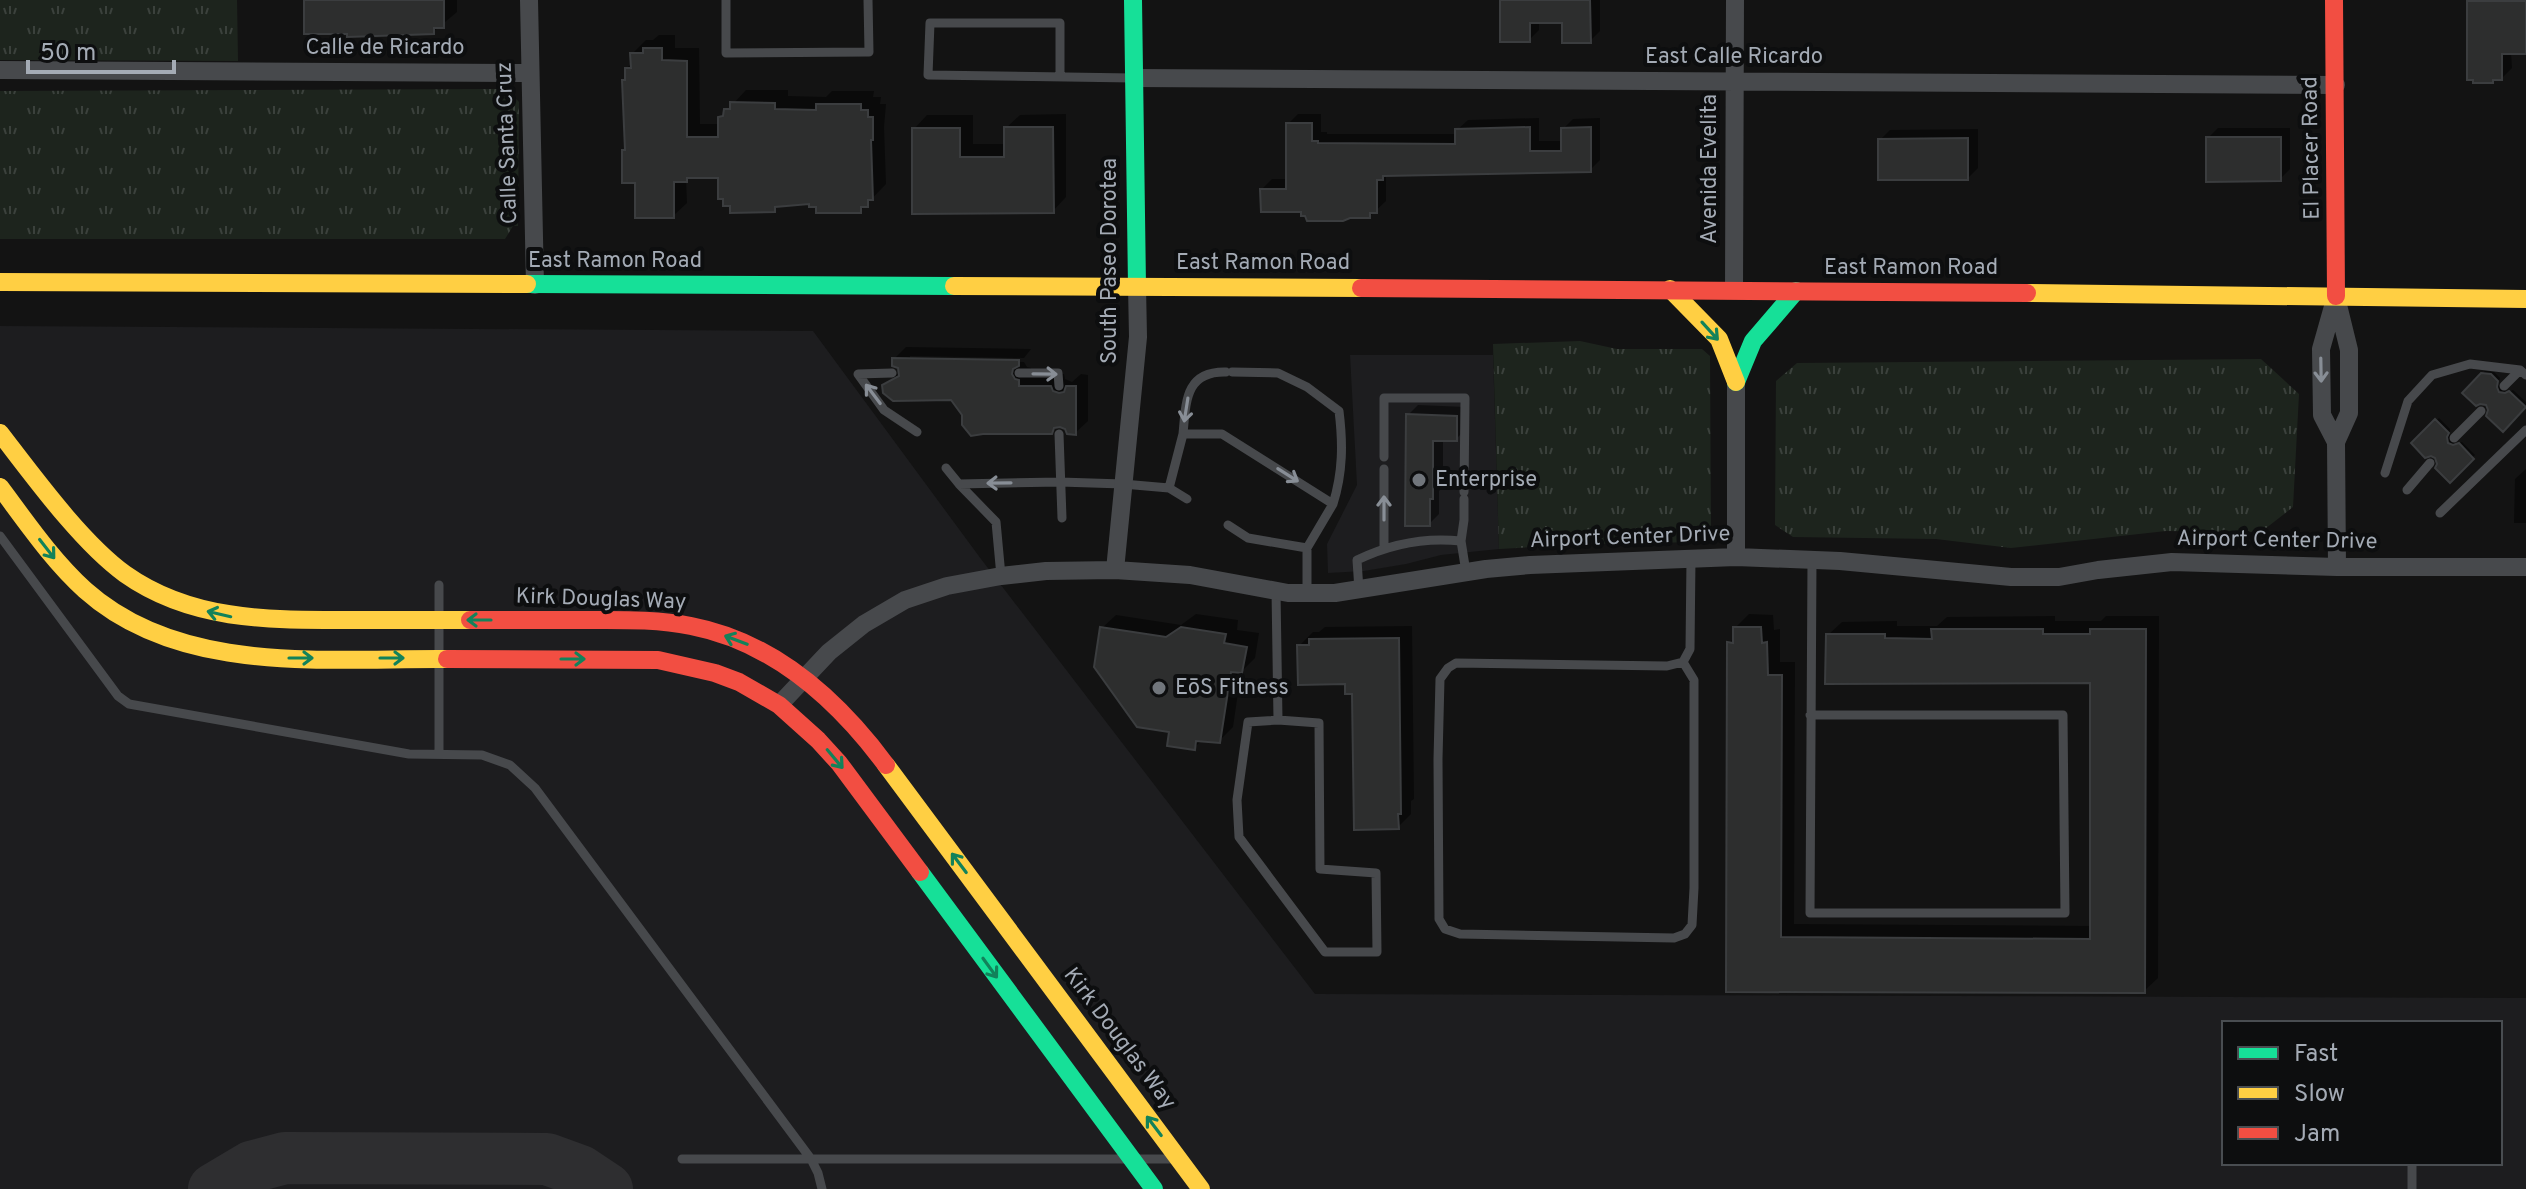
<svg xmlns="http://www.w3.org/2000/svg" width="2526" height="1189" font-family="Overpass,sans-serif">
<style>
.built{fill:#1d1d1f;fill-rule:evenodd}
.grass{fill:url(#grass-tufts)}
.shadow{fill:#0007}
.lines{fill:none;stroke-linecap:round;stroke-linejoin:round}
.taxiway{stroke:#2e2e30;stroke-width:52}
.building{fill:#2d2e2e;stroke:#3b3d3f;stroke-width:2}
.lane{stroke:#47494c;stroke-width:9}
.street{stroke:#47494c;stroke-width:18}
.fast{stroke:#16e098;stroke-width:18}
.slow{stroke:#ffcf43;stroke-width:18}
.jam{stroke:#f24e42;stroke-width:18}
.oneway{stroke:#12825a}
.oneway2{stroke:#888e96}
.poi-dot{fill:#71767c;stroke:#0d0e0f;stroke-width:3}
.labels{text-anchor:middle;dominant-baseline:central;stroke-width:8;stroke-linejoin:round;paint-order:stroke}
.street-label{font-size:22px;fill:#a4abb5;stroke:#0d0e0f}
.poi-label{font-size:22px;fill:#a4abb5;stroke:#0d0e0f;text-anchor:start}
</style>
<defs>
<pattern id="grass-tufts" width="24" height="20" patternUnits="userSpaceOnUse" patternTransform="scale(2)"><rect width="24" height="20" fill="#1d241d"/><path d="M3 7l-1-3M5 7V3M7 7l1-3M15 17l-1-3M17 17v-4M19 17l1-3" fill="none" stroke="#3b413c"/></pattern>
</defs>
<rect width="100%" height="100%" fill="#131313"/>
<path class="built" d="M0 326 813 331 981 559 1315 994 2526 998V1189H0ZM2224 1023H2500V1163H2224Z
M1350 355H1493L1499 549 1441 555 1406 564 1364 571 1328 573 1327 544 1357 485Z"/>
<path class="grass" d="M0 0H237L238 61 0 60Z
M499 89 509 91 519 102 518 226H513L505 239H0V91Z
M1580 341 1617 349H1702L1710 356 1711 529 1700 542 1585 544 1499 549 1493 344Z
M2261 359 2299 394 2293 507 2261 532 2166 531 2011 548 1936 539 1793 537 1775 525 1776 381 1797 363Z"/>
<path class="shadow" d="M306 0H457V12L433 32Z
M1502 0H1600V31L1590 41 1564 21H1539V30L1529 40Z
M2471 0H2526V52H2511L2512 68 2502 78 2469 2Z
M659 35H675V48H699L700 124H720V118L746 90H788V96L826 97 832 91H874L873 97H881L880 104H886L884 127 886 184 860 211 811 202 780 205 774 210 720 176H690L686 179 687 203 673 216 637 181 624 150 627 148 624 80 627 78V68L633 62 632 54 646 40H653Z
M1066 114V197L1053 211 914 212V129L927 115H973V144H1006V128L1020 115Z
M1298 114H1321V132H1327V134H1457V130L1468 120 1539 118V141H1563V129L1573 119 1600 118V160L1590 170 1386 174V201L1370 216 1303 210 1262 189 1272 179H1288V124Z
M2218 128H2290V169L2280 179 2208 138Z
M1978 129V168L1968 178 1880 140 1890 130Z
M906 347 1031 349 1024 358 910 356V360L1024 362 1027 367 1031 368V374H1064L1065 379 1072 382 1081 374 1088 375V421L1075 433 1058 425 1051 432 964 414 952 398 884 386 900 372 894 359Z
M2485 371 2494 372 2500 378 2498 384 2502 390 2509 392 2513 390 2526 402V405L2503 429 2487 404 2464 393Z
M1418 405 1466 407V429L1456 439H1443V487L1439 491V514L1429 524 1408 415Z
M2439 418 2450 429V440L2456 444 2462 442 2475 455 2450 480 2437 456 2413 443Z
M2526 469V523H2514L2515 479Z
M1196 614 1238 620 1237 630 1259 633 1255 658 1241 672 1233 727 1219 741 1203 739 1194 748 1171 730 1102 628 1116 615 1181 625Z
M1749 614 1773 615 1774 630 1780 629V662H1795L1794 924 2092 926V681L1828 635 1842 622 1897 621V626H1937L1947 617 2055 616V621H2101L2106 616H2159L2158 978 2144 991 1728 990 1729 643 1735 637V628Z
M1412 626 1414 799 1411 801V814L1398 827 1354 692 1347 682 1299 646 1313 632H1319L1325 627Z"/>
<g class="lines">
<path class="taxiway" d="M214 1189 251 1167 285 1158 547 1159 580 1171 607 1189"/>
</g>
<path class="building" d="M304 0H444V28H434V34L347 37V34H304Z
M1500 0H1590L1591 43H1562V23H1530V42H1500Z
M2467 1H2526V54H2502V80H2493V83H2473V80H2467Z
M643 48H662V60L687 61V137H718V117L723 116 724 109H730V102L775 103V109L816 110V104H861V110H868V117H873V140H871L873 200H868V207H861V213H816V207H809V204L775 207V212L730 213V206H723V199H718V178H687V182H674V218H635V183H622V150H625L622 80H625V68H631L630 53H643Z
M1286 123H1312V141H1318V143L1455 144V129L1530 127V151H1561V128L1591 127V172L1383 176V180H1377V213H1370V218H1350L1343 221H1307L1305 216H1301V212H1261L1260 189H1286Z
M1004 127H1053L1054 213 912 214V128H960V157H1004Z
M2206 137H2281V181L2206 182Z
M1968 138V180H1878V139Z
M892 358 1019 360V366L1013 369 1012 374 1015 379 1019 380V386H1051L1053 391 1059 393 1064 392 1066 386H1076V435L1067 434 1065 429 1060 427 1054 428 1052 434H983L971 436 962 425V415L951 400 893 401 883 393 882 385 899 376 898 368 892 366Z
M2481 373 2491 374 2498 381 2497 387 2499 392 2505 393 2509 391 2526 407 2503 432 2486 416 2488 410 2486 405 2480 404 2476 406 2462 393Z
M1406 414 1457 416V441H1433V499H1430V526H1405Z
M2435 419 2449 433 2447 437 2448 443 2453 445 2459 443 2474 459 2450 483 2435 468 2437 464 2435 458 2431 456 2425 458 2411 443Z
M1100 627 1166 637 1181 627 1226 634 1224 643 1247 647 1242 673 1231 672 1220 743 1196 741 1195 750 1167 746 1169 732 1137 727 1094 667Z
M1733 627H1761L1762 643 1767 642 1768 675H1782L1781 937 2090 939V683L1825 684 1826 634H1885V638L1932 639 1931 629H2043V634H2090V629H2146L2145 993 1726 992 1727 642 1733 643Z
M1399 638 1401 814H1398L1399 829 1354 830 1352 694H1345V684L1298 685 1297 645H1309V639Z"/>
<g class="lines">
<path class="lane" d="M726 0V53L869 52 868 0
M1060 76V23H930L928 75 1133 78
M1226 372C1185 371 1186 402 1183 434H1222L1333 504C1343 472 1343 443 1339 411L1307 387 1278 373 1232 372
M892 373 858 374 884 410 917 432
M1019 373H1058L1059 386
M2504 386 2520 370
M1059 434 1062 518
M2454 438 2481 411
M1384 457V398H1465L1464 492
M946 468 959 484 1060 482 1123 484 1169 488 1187 499
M1384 469V547
M2385 473 2408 401 2432 375 2470 364 2520 370 2526 375
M959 484 996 522 1001 576
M1169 488 1183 434
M2407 490 2430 463
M2440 513 2526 430
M1228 525 1248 538 1307 548V593
M0 536 118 696 129 704 409 754 482 755 510 765 535 788 811 1159 818 1173 822 1189
M1461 541 1464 520V499
M1307 548 1333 504
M1359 590 1357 560C1390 544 1425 537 1461 541L1466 572
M1276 591 1278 720 1248 722 1237 800 1239 837 1325 952H1377L1376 873 1320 869 1319 723 1278 720
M1683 662 1694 680V888L1692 925 1685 934 1674 938 1460 934 1445 929 1439 919 1438 759 1440 679 1448 668 1456 663 1667 666 1683 662 1690 649 1691 559
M1810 715H2063L2065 913H1810L1812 560
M439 754V585
M682 1159H1175
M2412 1163V1189"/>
<path class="street" d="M529 0 535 285
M0 70 529 73
M1133 78 2336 85
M1734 290 1735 0
M2336 296 2321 349 2322 415 2336 442 2337 567
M2336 297 2349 350V413L2336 442
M1736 382V557
M1115 570 1138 337 1137 286
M780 704 829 652 864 624 905 600 947 586 1001 576 1046 571 1115 570 1190 575 1288 593H1335L1486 569 1530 565 1736 557 1840 561 2011 577H2059L2098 570 2172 562 2337 567H2526"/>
<path class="fast" d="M1133 0 1137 286
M527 284 954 286
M1736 382 1753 341 1796 291
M920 872 1154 1189"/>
<path class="slow" d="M0 282 527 284
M954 286 1361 288
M1670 289 1719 339 1736 382
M2027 293 2526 299
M0 433C34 477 81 542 125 574 190 620 266 620 342 620 384 620 427 620 470 620
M0 487C27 523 52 560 85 590 181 676 328 658 447 659
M886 765 1201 1189"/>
<path class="jam" d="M2334 0 2336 296
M1361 288 2027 293
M470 620C509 620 548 620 587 620 621 620 657 619 691 626 774 642 837 699 886 765
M447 659 658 660 715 673 739 682 779 705 818 740 839 763 920 872"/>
</g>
<defs><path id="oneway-shaft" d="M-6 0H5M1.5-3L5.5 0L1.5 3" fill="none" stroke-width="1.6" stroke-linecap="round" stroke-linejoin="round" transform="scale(2)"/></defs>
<g class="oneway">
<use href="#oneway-shaft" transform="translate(1710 331) rotate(48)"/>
<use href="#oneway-shaft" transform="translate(47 549) rotate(52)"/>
<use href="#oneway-shaft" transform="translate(219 614) rotate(-167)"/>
<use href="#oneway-shaft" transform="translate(479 620) rotate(-180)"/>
<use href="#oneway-shaft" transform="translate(736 640) rotate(-159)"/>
<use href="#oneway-shaft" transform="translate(301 658)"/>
<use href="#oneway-shaft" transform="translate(392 658)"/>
<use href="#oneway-shaft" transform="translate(573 659)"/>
<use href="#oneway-shaft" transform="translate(835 759) rotate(50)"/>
<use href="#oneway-shaft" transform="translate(959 863) rotate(-127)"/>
<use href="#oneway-shaft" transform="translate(990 968) rotate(54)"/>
<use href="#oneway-shaft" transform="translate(1154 1126) rotate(-127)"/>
</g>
<g class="oneway2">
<use href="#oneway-shaft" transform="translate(2321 370) rotate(89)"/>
<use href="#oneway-shaft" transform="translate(1045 374) rotate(1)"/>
<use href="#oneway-shaft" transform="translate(873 394) rotate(-127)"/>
<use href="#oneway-shaft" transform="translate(1186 410) rotate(99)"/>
<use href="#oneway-shaft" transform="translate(1288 475) rotate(32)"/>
<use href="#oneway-shaft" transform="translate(999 483) rotate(179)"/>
<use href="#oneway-shaft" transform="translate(1384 508) rotate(-90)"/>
</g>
<g class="poi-dot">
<circle cx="1419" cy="480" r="8"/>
<circle cx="1159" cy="688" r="8"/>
</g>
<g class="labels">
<g class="street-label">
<text x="385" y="48">Calle de Ricardo</text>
<text x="1734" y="57">East Calle Ricardo</text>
<text transform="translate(508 143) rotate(-92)">Calle Santa Cruz</text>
<text transform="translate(2312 148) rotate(-91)">El Placer Road</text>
<text transform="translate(1710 169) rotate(-90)">Avenida Evelita</text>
<text x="615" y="261">East Ramon Road</text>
<text transform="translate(1110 261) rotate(-90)">South Paseo Dorotea</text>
<text x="1263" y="263">East Ramon Road</text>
<text x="1911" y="268">East Ramon Road</text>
<text transform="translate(1630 538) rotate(-2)">Airport Center Drive</text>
<text transform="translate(2277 541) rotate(1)">Airport Center Drive</text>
<text transform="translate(601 600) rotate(2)">Kirk Douglas Way</text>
<text transform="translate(1119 1039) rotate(53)">Kirk Douglas Way</text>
</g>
<g class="poi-label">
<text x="1435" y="480">Enterprise</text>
<text x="1175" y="688">EōS Fitness</text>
</g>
</g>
<rect x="2222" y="1021" width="280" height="144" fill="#0d0e0f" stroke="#494d51" stroke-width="2"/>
<rect x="2238" y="1047" width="40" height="12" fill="#16e098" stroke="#494d51" stroke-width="2"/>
<text x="2294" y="1061" font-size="24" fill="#a4abb5">Fast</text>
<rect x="2238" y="1087" width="40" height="12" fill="#ffcf43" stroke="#494d51" stroke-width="2"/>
<text x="2294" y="1101" font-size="24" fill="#a4abb5">Slow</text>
<rect x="2238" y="1127" width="40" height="12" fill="#f24e42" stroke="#494d51" stroke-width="2"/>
<text x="2294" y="1141" font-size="24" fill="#a4abb5">Jam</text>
<path d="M28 60v12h146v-12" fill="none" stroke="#a4abb5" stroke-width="4"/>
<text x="40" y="60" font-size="24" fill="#a4abb5" stroke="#0d0e0f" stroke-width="6" paint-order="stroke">50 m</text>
</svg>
